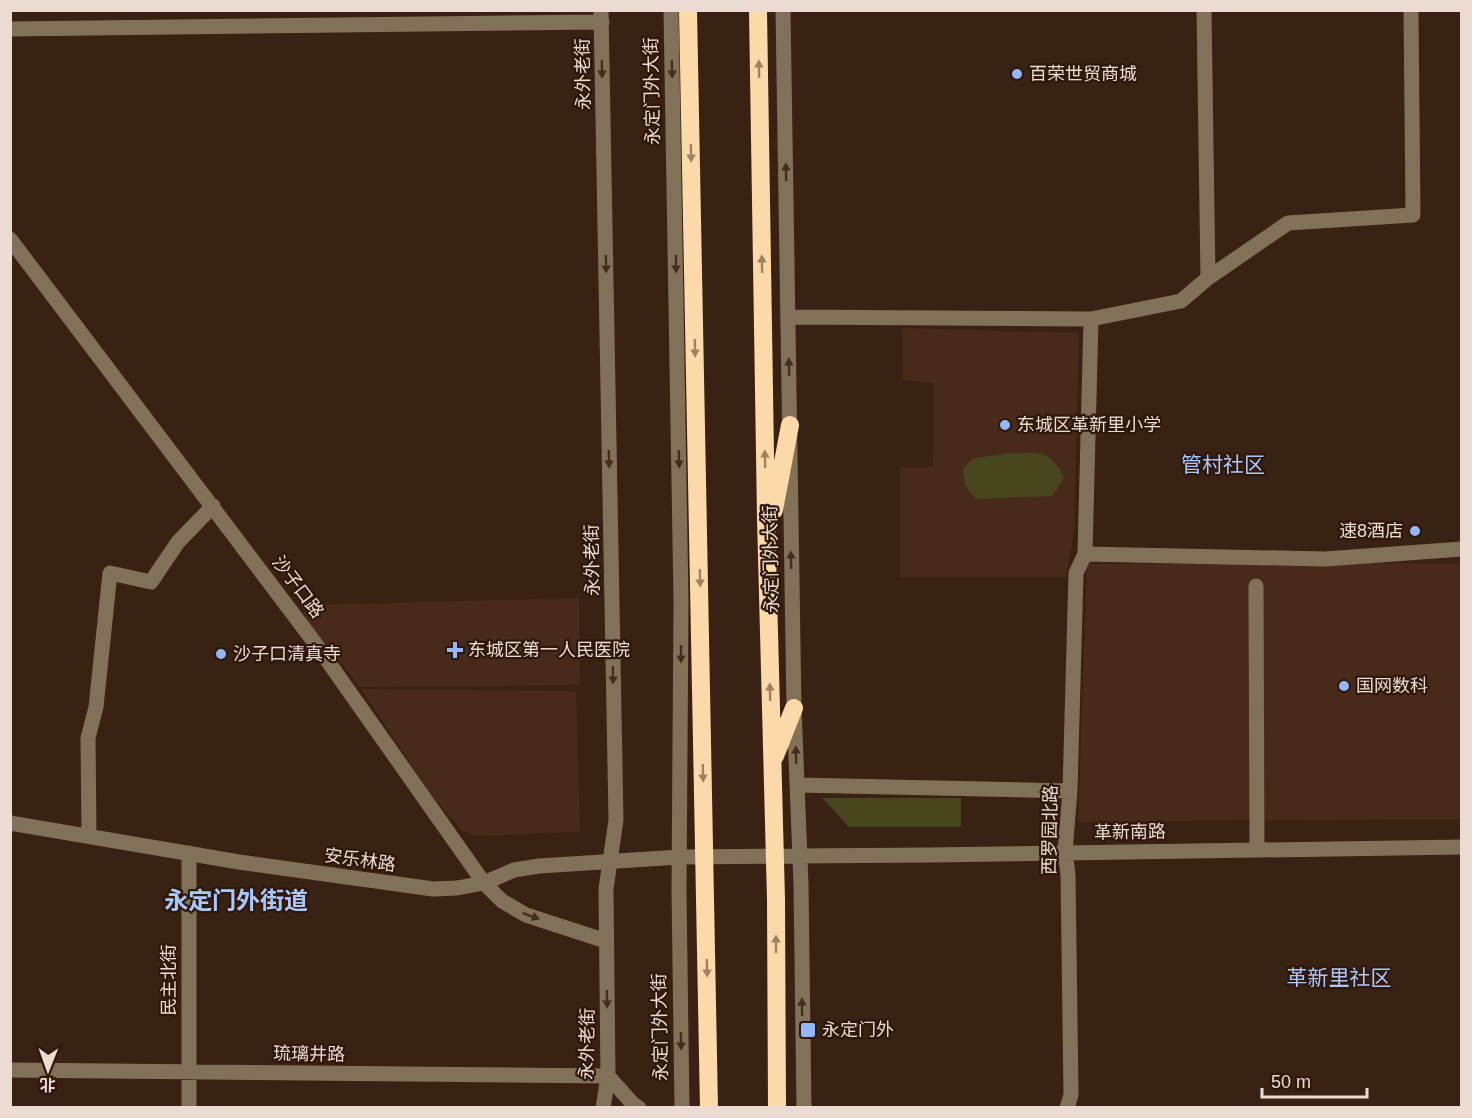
<svg xmlns="http://www.w3.org/2000/svg" width="1472" height="1118" font-family="Arial,'Noto Sans SC',sans-serif">
<style>
.built{fill:#472a1a}
.green{fill:#48461f}
.lines{fill:none;stroke-linecap:round;stroke-linejoin:round}
.minor{stroke:#827159;stroke-width:15}
.highway{stroke:#fbd9a9;stroke-width:18}
.oneway{fill:#432e1e}
.oneway2{fill:#9f8262}
.poi-dot{fill:#92b7fd;stroke:#2e170b;stroke-width:2}
.labels{text-anchor:middle;dominant-baseline:central;stroke-width:4.5;stroke-linejoin:round;paint-order:stroke}
.street-label{font-size:18px;fill:#ecdbd3;stroke:#2e170b}
.poi-label{font-size:18px;fill:#ecdbd3;stroke:#2e170b;text-anchor:start}
.quarter-label{font-size:21px;fill:#abc8fc;stroke:#2e170b}
.district-label{font-size:24px;font-weight:bold;fill:#abc8fc;stroke:#2e170b}
</style>
<rect width="100%" height="100%" fill="#392114"/>
<path class="built" d="M902 328 1079 333 1074 531 1066 577H900V467H933L934 383 903 380Z
M1461 563V819L1078 822 1087 564Z
M579 598 580 685 360 687 302 614 311 605Z
M361 689 576 691 580 832 475 836 462 831 430 793Z"/>
<path class="green" d="M1010 453C1039 454 1050 448 1064 478L1052 496 977 499 965 486 963 468 974 458Z
M822 798H961V827H849Z"/>
<g class="lines">
<path class="minor" d="M601 10 616 820 606 889 608 1076 603 1108
M671 10 681 601 679 891 682 1108
M783 10 794 708 801 884 804 1108
M1204 10 1208 278
M10 29 602 22
M10 239 315 643 484 883 502 901 526 915 606 941
M788 317 1091 319 1181 301 1208 278 1288 223 1413 215 1411 10
M1085 554 1325 559 1462 549
M1256 586 1257 850
M797 785 1070 791
M10 823 239 862 433 889 457 888 484 883 514 870 539 866 680 857 929 855 1462 847
M89 835 88 738 96 707 110 573 151 582 178 542 213 506
M189 853V1108
M10 1070 608 1076
M608 1076 632 1103 639 1108
M1067 1108 1071 1095 1068 874 1065 852 1070 791 1076 573 1085 554 1091 319"/>
<path class="highway" d="M688 10 709 1108
M758 10 766 518 776 899 777 1108
M774 510 790 425
M775 756 794 708"/>
</g>
<defs><path id="oneway-solid" d="M-6-.8H1V-3.2L6.5 0L1 3.2V.8H-6Z" transform="scale(1.5)"/></defs>
<g class="oneway">
<use href="#oneway-solid" transform="translate(602 69) rotate(89)"/>
<use href="#oneway-solid" transform="translate(672 69) rotate(89)"/>
<use href="#oneway-solid" transform="translate(786 172) rotate(-91)"/>
<use href="#oneway-solid" transform="translate(606 264) rotate(89)"/>
<use href="#oneway-solid" transform="translate(676 264) rotate(89)"/>
<use href="#oneway-solid" transform="translate(789 367) rotate(-91)"/>
<use href="#oneway-solid" transform="translate(609 459) rotate(89)"/>
<use href="#oneway-solid" transform="translate(679 459) rotate(89)"/>
<use href="#oneway-solid" transform="translate(791 560) rotate(-91)"/>
<use href="#oneway-solid" transform="translate(681 654) rotate(90)"/>
<use href="#oneway-solid" transform="translate(613 675) rotate(89)"/>
<use href="#oneway-solid" transform="translate(796 755) rotate(-92)"/>
<use href="#oneway-solid" transform="translate(531 916) rotate(20)"/>
<use href="#oneway-solid" transform="translate(607 999) rotate(89)"/>
<use href="#oneway-solid" transform="translate(802 1007) rotate(-91)"/>
<use href="#oneway-solid" transform="translate(681 1041) rotate(89)"/>
</g>
<g class="oneway2">
<use href="#oneway-solid" transform="translate(759 69) rotate(-91)"/>
<use href="#oneway-solid" transform="translate(691 153) rotate(89)"/>
<use href="#oneway-solid" transform="translate(762 264) rotate(-91)"/>
<use href="#oneway-solid" transform="translate(695 348) rotate(89)"/>
<use href="#oneway-solid" transform="translate(765 459) rotate(-91)"/>
<use href="#oneway-solid" transform="translate(700 578) rotate(89)"/>
<use href="#oneway-solid" transform="translate(770 692) rotate(-91)"/>
<use href="#oneway-solid" transform="translate(703 773) rotate(89)"/>
<use href="#oneway-solid" transform="translate(776 944) rotate(-90)"/>
<use href="#oneway-solid" transform="translate(707 968) rotate(89)"/>
</g>
<g class="poi-dot">
<circle cx="1017" cy="74" r="6"/>
<circle cx="1005" cy="425" r="6"/>
<circle cx="1415" cy="531" r="6"/>
<path d="M452 641h6v6h6v6h-6v6h-6v-6h-6v-6h6z"/>
<circle cx="221" cy="654" r="6"/>
<circle cx="1344" cy="686" r="6"/>
<rect x="800" y="1022" width="16" height="16" rx="3"/>
</g>
<g class="labels">
<g class="street-label">
<text transform="translate(583 74) rotate(-91)">永外老街</text>
<text transform="translate(652 91) rotate(-91)">永定门外大街</text>
<text transform="translate(771 559) rotate(-91)">永定门外大街</text>
<text transform="translate(592 560) rotate(-91)">永外老街</text>
<text transform="translate(298 587) rotate(53)">沙子口路</text>
<text transform="translate(1050 830) rotate(-89)">西罗园北路</text>
<text transform="translate(1130 832) rotate(-1)">革新南路</text>
<text transform="translate(360 860) rotate(8)">安乐林路</text>
<text transform="translate(169 980) rotate(-90)">民主北街</text>
<text transform="translate(660 1027) rotate(-91)">永定门外大街</text>
<text transform="translate(587 1044) rotate(-89)">永外老街</text>
<text transform="translate(309 1054) rotate(1)">琉璃井路</text>
</g>
<g class="poi-label">
<text x="1029" y="74">百荣世贸商城</text>
<text x="1017" y="425">东城区革新里小学</text>
<text x="1403" y="531" text-anchor="end">速8酒店</text>
<text x="468" y="650">东城区第一人民医院</text>
<text x="233" y="654">沙子口清真寺</text>
<text x="1356" y="686">国网数科</text>
<text x="822" y="1030">永定门外</text>
</g>
<g class="quarter-label">
<text x="1223" y="464">管村社区</text>
<text x="1339" y="977">革新里社区</text>
</g>
<g class="district-label">
<text x="236" y="900">永定门外街道</text>
</g>
</g>
<rect width="1472" height="1118" fill="none" stroke="#ecdbd3" stroke-width="24"/>
<g transform="translate(48 1070) rotate(181)" stroke="#2e170b" stroke-width="4.5" paint-order="stroke">
<path d="M0-4.5L10 22L0 15L-10 22Z" fill="#ecdbd3"/>
<text y="-9" font-size="16" font-weight="bold" text-anchor="middle" fill="#ecdbd3">北</text>
</g>
<path d="M1262 1088v9h105v-9" fill="none" stroke="#ecdbd3" stroke-width="3"/>
<text x="1271" y="1088" font-size="18" fill="#ecdbd3" stroke="#2e170b" stroke-width="4.5" paint-order="stroke">50 m</text>
</svg>
